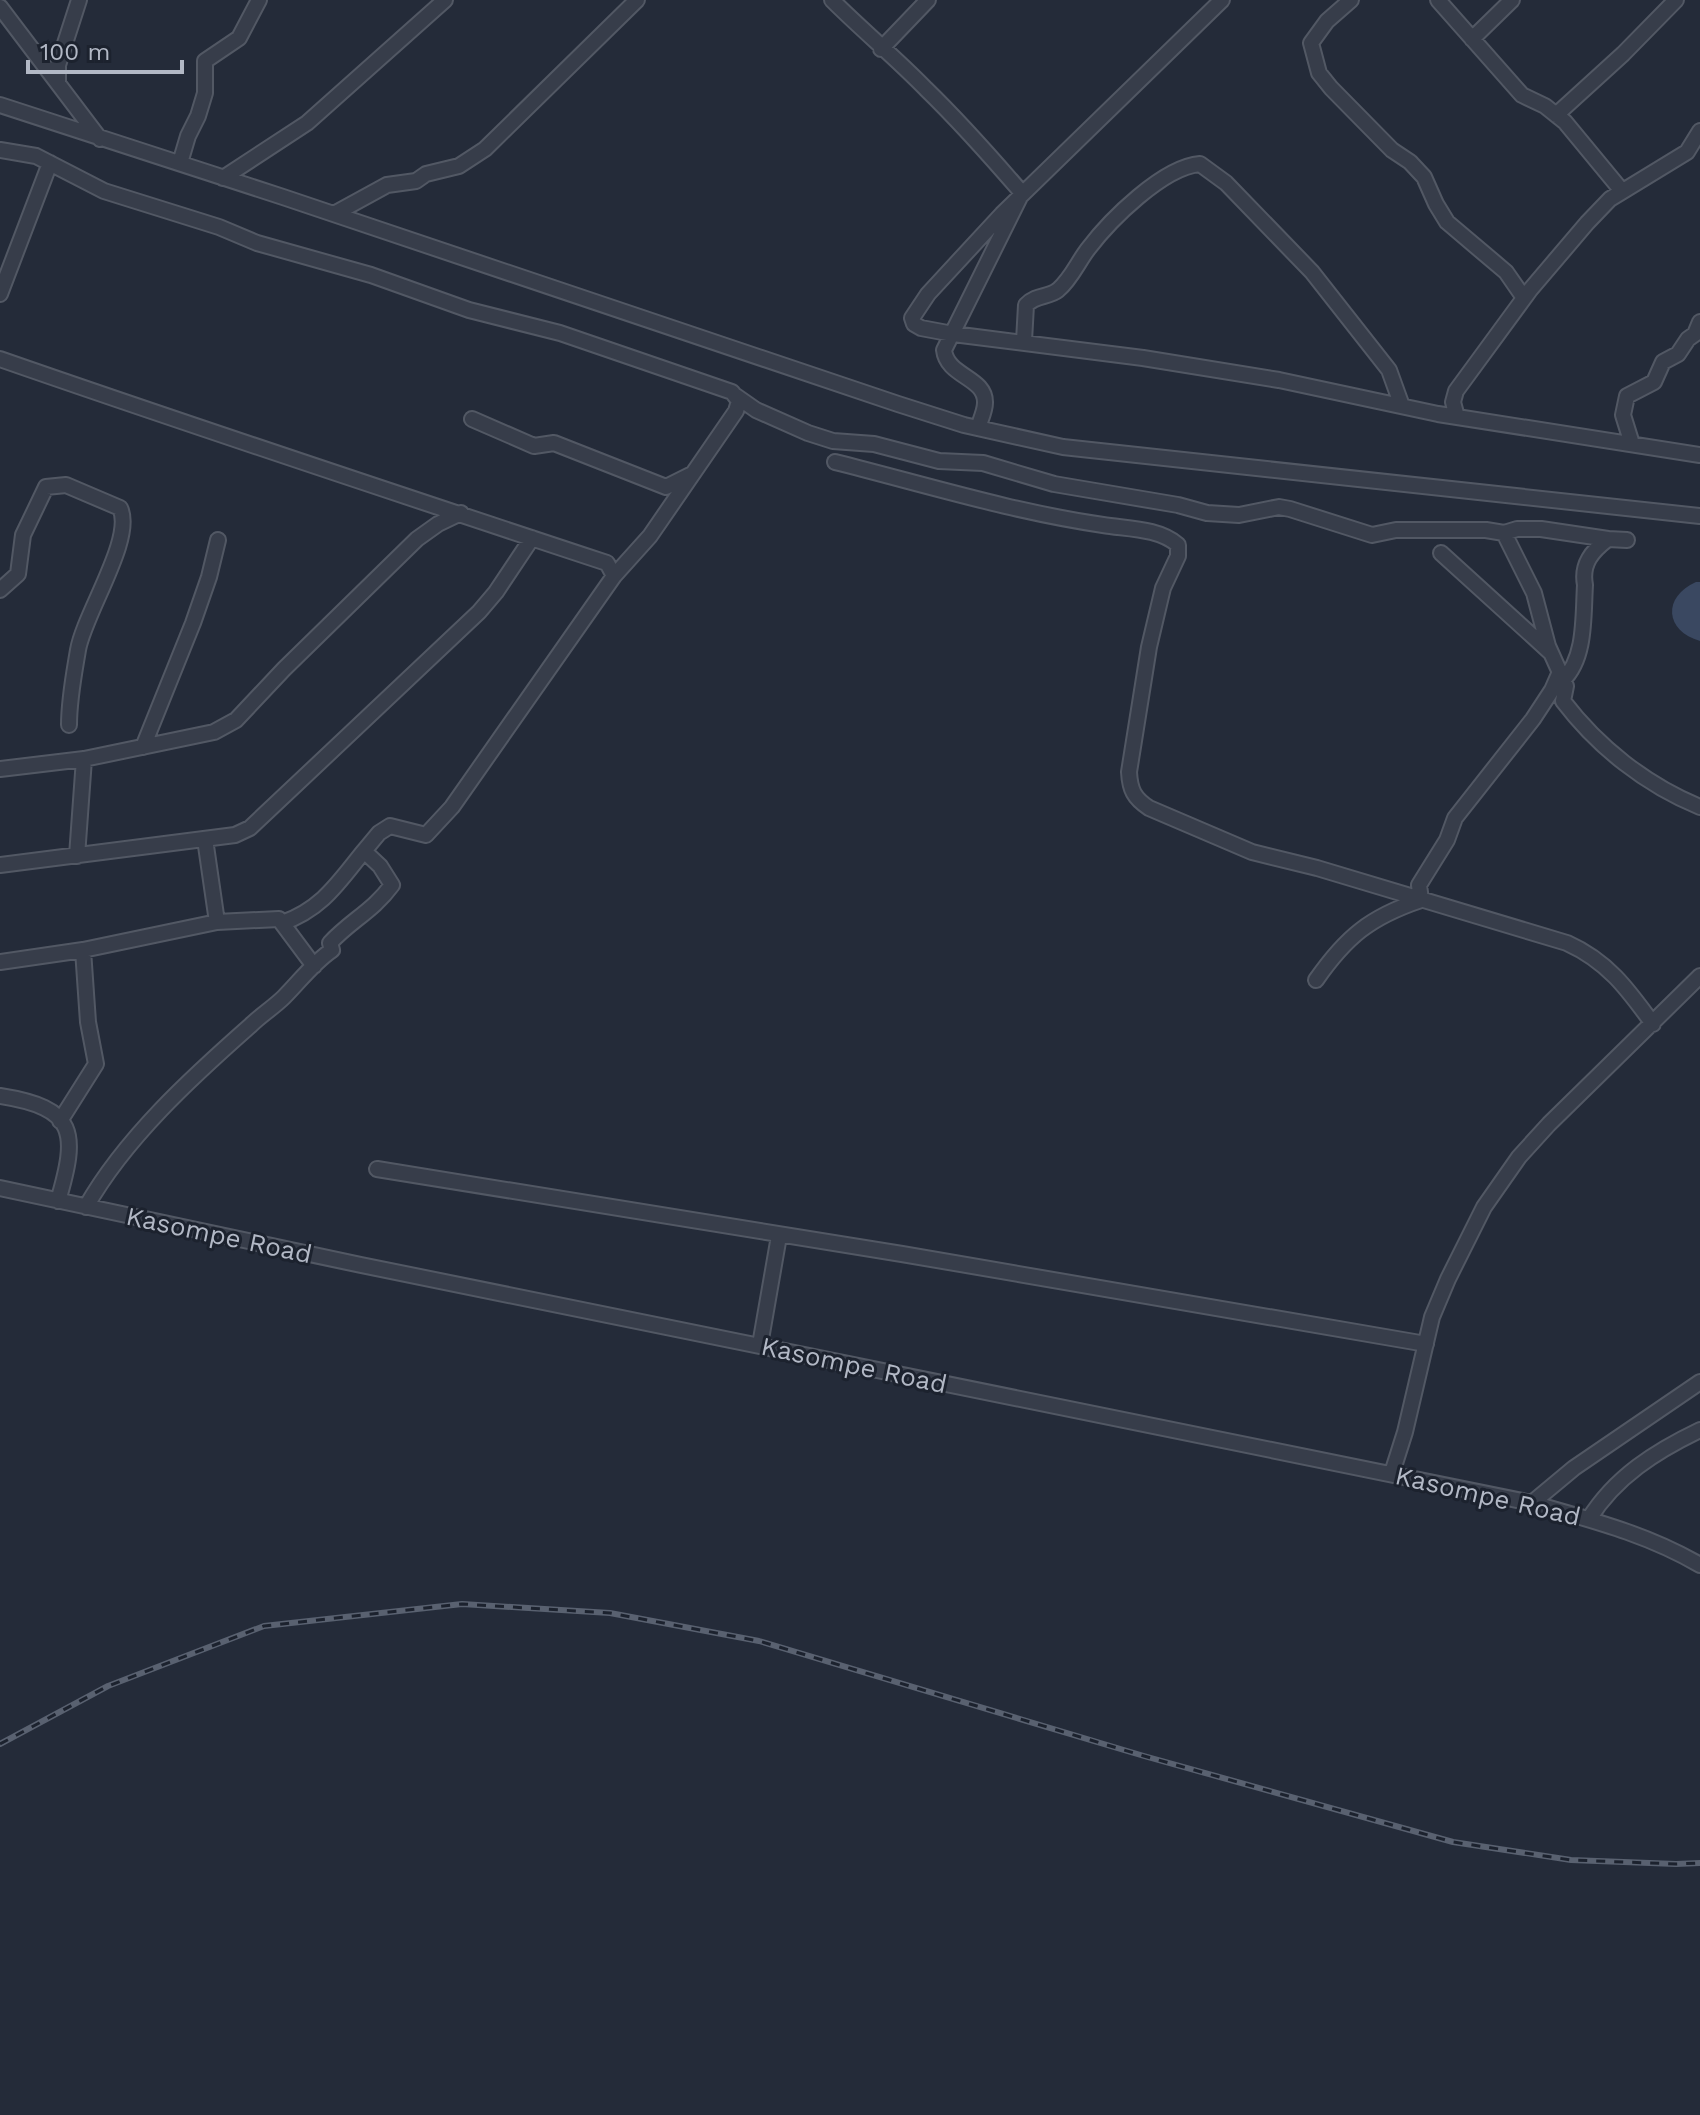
<svg xmlns="http://www.w3.org/2000/svg" width="1700" height="2115" font-family="'Work Sans',sans-serif">
<style>
.water{fill:#3a4861}
.lines{fill:none;stroke-linecap:round;stroke-linejoin:round}
.minor-casing{stroke:#525864;stroke-width:18}
.minor{stroke:#373d4a;stroke-width:14}
.rail-casing{stroke:#596170;stroke-width:6}
.rail{stroke:#1c222e;stroke-width:3;stroke-dasharray:9;stroke-linecap:butt}
.labels{text-anchor:middle;dominant-baseline:central;stroke-width:6;stroke-linejoin:round;paint-order:stroke}
.street-label{font-size:26px;fill:#b2b8c5;stroke:#1c222e}
</style>
<rect width="100%" height="100%" fill="#242b39"/>
<path class="water" d="M1696 582H1700V641C1665 631 1662 597 1696 582Z"/>
<g class="lines">
<g class="minor-casing">
<path id="minor" d="M832 0C863 31 896 58 926 89 960 122 991 157 1022 193L944 350C947 377 986 377 985 403 985 411 980 421 978 428
M1222 0 1002 214 928 294 912 318 914 324 921 328 953 334 1143 358 1279 380 1438 414 1700 455
M1351 0 1327 21 1311 43 1319 73 1331 88 1392 150 1410 162 1424 177 1436 204 1447 222 1506 272 1524 298
M1438 0 1522 95 1545 106 1565 122 1622 191
M0 7 100 139
M1472 39 1512 0
M881 49 928 0
M58 83V65L79 0
M0 105 283 197 898 404 964 425 1063 447 1700 516
M1556 115 1623 54 1676 0
M0 150 36 156 104 191 219 227 257 243 371 275 469 310 560 333 732 392 739 401 736 411 650 536 614 576
M180 163 188 136 198 116 205 93V61L239 38 259 0
M223 178 307 123 445 0
M334 214 387 185 416 181 426 174 459 166 485 149 637 0
M0 294 50 163
M1024 341 1026 305C1037 294 1048 298 1058 290 1071 279 1078 262 1088 249 1110 220 1163 167 1200 164L1226 183 1312 272 1389 370 1402 406
M0 359C201 429 404 496 607 563L614 576 452 807 426 835 390 826 379 833 364 851 380 866 392 885C373 911 350 921 330 943L332 950C313 963 300 981 284 997 274 1007 261 1015 251 1025 192 1077 125 1138 86 1207
M736 396 756 410 808 433 833 441 874 444 939 461 983 463 1054 484 1178 505 1207 513 1239 515 1279 507 1290 509 1372 535 1396 530H1486L1504 533 1517 529H1541L1608 539
M1457 417 1453 402 1456 391 1530 290 1587 223 1610 199 1687 152 1700 131
M472 419 534 446 554 443 666 487 692 474
M1632 444 1623 415 1627 396 1654 382 1663 362 1678 354 1688 339 1695 334 1700 322
M835 462C923 484 1013 512 1103 525 1127 529 1159 528 1178 545V556L1163 588 1149 647 1129 772C1130 790 1134 798 1149 808L1252 852 1317 868 1567 943C1607 961 1627 988 1653 1024
M1504 533 1534 593 1548 646 1566 686 1563 701C1598 747 1646 785 1700 807
M1441 553 1550 652
M0 590 18 574 23 535 46 487 66 485 120 508C135 538 84 614 78 650 74 674 69 699 69 725
M1563 680C1586 658 1583 616 1585 585 1581 564 1592 551 1608 539L1627 540
M143 747 193 623 209 577 218 540
M0 769 84 759 214 732 236 720 284 669 417 539 438 524 461 513
M77 856 84 759
M0 865 235 835 250 828 479 612 496 592 532 538
M217 922 279 919 314 966
M282 923C322 909 338 883 364 851
M0 962 83 950 217 922 205 839
M1316 980C1346 937 1370 917 1421 900L1419 885 1447 840 1455 818 1533 719 1552 690 1559 674
M0 1096C77 1108 78 1133 58 1201
M60 1121 96 1064 88 1022 83 950
M377 1169 902 1254 1426 1344
M0 1188 361 1265 1532 1503C1591 1520 1647 1534 1700 1565
M760 1345 779 1236
M1392 1473 1405 1432 1432 1317 1448 1279 1484 1207 1519 1157 1549 1124 1700 976
M1532 1503 1574 1468 1700 1382
M1589 1519C1615 1477 1656 1451 1700 1430"/>
</g>
<use href="#minor" class="minor"/>
<g class="rail-casing">
<path id="rail" d="M0 1744 108 1686 264 1626 462 1604 610 1613 759 1641 1144 1756 1453 1842 1571 1860 1676 1864 1700 1863"/>
</g>
<use href="#rail" class="rail"/>
</g>
<g class="labels">
<g class="street-label">
<text transform="translate(219 1235) rotate(12)">Kasompe Road</text>
<text transform="translate(854 1365) rotate(12)">Kasompe Road</text>
<text transform="translate(1488 1496) rotate(13)">Kasompe Road</text>
</g>
</g>
<path d="M28 60v12h154v-12" fill="none" stroke="#b2b8c5" stroke-width="4"/>
<text x="40" y="60" font-size="24" fill="#b2b8c5" stroke="#1c222e" stroke-width="6" paint-order="stroke">100 m</text>
</svg>
